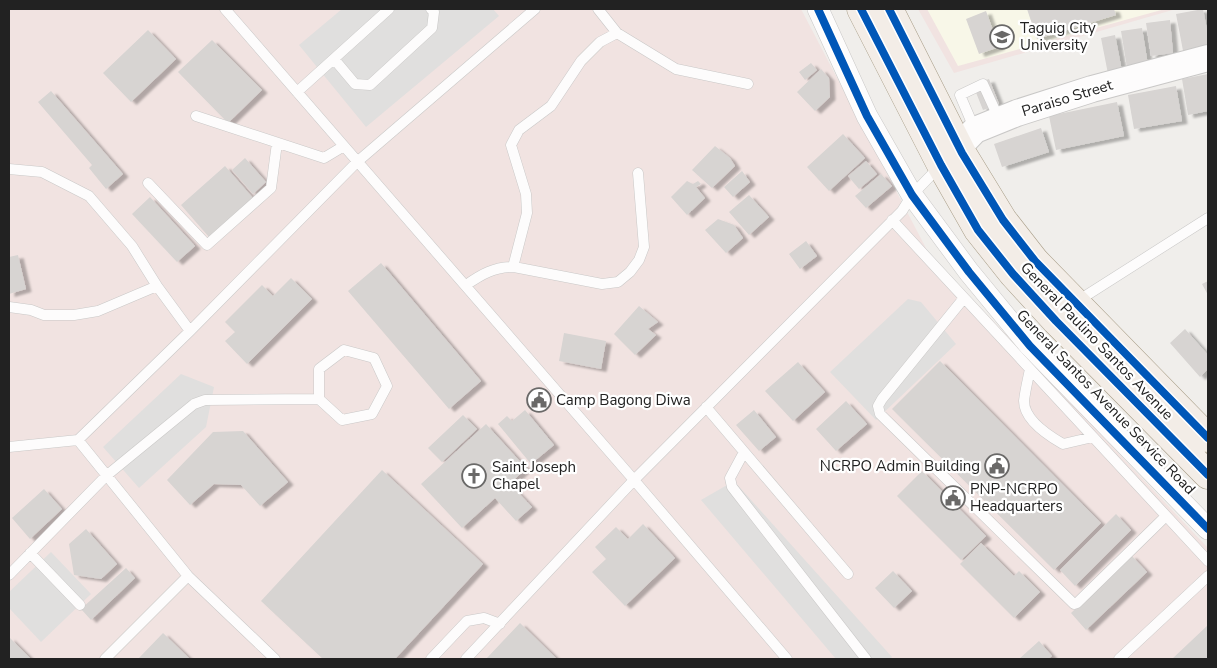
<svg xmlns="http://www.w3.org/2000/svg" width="1217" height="668" font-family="'Nunito Sans',sans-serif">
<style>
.commercial{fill:#f1e3e1}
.education{fill:#f8f7e8}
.parking{fill:#e0dfde}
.building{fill:#d7d4d2;filter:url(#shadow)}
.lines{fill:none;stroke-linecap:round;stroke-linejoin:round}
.service-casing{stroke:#c9c8c7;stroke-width:11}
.minor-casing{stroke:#c9c8c7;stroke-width:22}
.tertiary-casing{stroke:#c9c8c7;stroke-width:28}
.primary-casing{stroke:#a79c86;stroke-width:29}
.service{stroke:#fdfcfc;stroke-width:10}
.minor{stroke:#fdfcfc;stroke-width:21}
.tertiary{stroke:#fdfcfc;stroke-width:26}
.primary{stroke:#f3ede7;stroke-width:28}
.cycleway-casing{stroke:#fff;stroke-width:11}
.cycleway{stroke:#0057b8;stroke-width:8}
.labels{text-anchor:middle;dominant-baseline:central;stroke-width:4.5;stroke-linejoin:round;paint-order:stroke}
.poi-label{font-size:15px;fill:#222;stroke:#fff;text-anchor:start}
.street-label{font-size:15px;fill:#222;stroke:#fff}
</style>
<defs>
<filter id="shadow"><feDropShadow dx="5.5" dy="3" stdDeviation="1" flood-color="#0004"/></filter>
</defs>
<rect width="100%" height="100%" fill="#f0eeeb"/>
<path class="commercial" d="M9 9H801L928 252 1208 548V659H9Z
M918 9H1176L954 73Z"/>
<path class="education" d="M927 9H1165L958 66Z"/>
<path class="parking" d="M342 9H493L499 16 366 127 299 45Z
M908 299 921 302 956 344 876 420 830 372Z
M181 374 214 387 206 427 139 488 103 447Z
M734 481 892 657 890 659H836L701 500Z
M51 552 91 594 41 642 9 608V592Z"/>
<path class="building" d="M1027 9H1114L1116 15 1037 39Z
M1203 9 1208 35V52L1184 56 1176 14Z
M986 11 999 47 979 54 966 19Z
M1170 20 1173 53 1151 56 1146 23Z
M1142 28 1148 65 1127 68 1121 31Z
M148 30 176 59 131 102 103 73Z
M1115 35 1122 71 1108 74 1101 38Z
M212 40 262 90 228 123 178 72Z
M811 63 817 70 805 80 799 72Z
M821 69 829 78 830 97 815 111 797 92Z
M1208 74V111L1188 115 1182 79Z
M989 79 999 104 983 110 973 85Z
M1176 86 1182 121 1134 129 1128 95Z
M51 91 123 174 106 189 89 168 92 165 38 102Z
M1117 102 1124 136 1056 150 1049 116Z
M1041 128 1049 152 1002 167 994 144Z
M843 134 865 158 829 191 807 167Z
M715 146 730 158 735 166 712 188 692 170Z
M245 158 266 182 253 194 232 170Z
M866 161 877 174 859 189 848 176Z
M225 166 253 198 209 237 181 205Z
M742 171 750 182 733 197 724 187Z
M881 174 892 186 866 208 855 196Z
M687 181 693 184 698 181 701 184 696 187 705 198 687 215 671 197Z
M749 195 769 217 749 235 729 212Z
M150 197 195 246 177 262 132 214Z
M718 219 734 225 743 238 726 253 705 230Z
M806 241 817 256 800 269 789 254Z
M18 255 26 289 9 294V257Z
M381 263 481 381 449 409 348 291Z
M291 278 312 299 247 364 225 341 235 332 225 322 262 285 273 296Z
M1208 281V295L1202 284Z
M639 306 658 322 648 329 656 335 635 355 614 334Z
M1185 329 1208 355V369L1200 377 1170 343Z
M564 333 606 341 601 369 559 361Z
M940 361 1101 523 1054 570 892 409Z
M798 362 825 392 793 421 765 391Z
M846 401 867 424 836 451 816 429Z
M525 410 554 445 531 464 498 424 507 416 512 421Z
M754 410 776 437 759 451 736 425Z
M463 415 477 429 442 462 428 448Z
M486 424 526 468 510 484 532 507 516 521 495 498 462 528 421 484Z
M243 431 288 482 260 506 241 485 214 484 190 505 167 480 213 432Z
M382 470 483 564 395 659H323L261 601Z
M922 471 986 536 961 560 897 496Z
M44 489 62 509 30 539 12 518Z
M1116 514 1131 530 1075 586 1060 570Z
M643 524 675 558 625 606 592 572 606 559 595 547 616 527 628 539Z
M86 529 117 564 101 579 74 575 69 544Z
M981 543 1014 576 1019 571 1040 592 1014 618 960 564Z
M1131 555 1147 572 1086 630 1071 613Z
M126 568 135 578 91 620 81 609Z
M893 571 912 591 894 608 875 588Z
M520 623 557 659H486Z
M1208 625V659H1172Z
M163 633 190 659H138Z
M9 637 31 659H9Z
M1039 641 1052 656 1048 659H1019Z"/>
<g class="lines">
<g class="service-casing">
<path id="service" d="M225 9 634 480 787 659
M598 9 617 33
M334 59 355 84 370 85 432 28 434 12 431 9
M297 92 389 9
M196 116 324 158 344 146
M975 130 960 95 983 84 999 119
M9 169 42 172 89 196 132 246 157 286 190 331
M148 183 207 245 271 188 277 143
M892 220 1208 561
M513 267 527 213 526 194 511 145 519 130 551 106 581 61 600 42 617 33 676 69 748 84
M466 285C482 274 494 267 514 267L602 284 618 282 630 272 639 260 644 247 638 173
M964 298 882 399 878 406 880 414 1074 604 1077 603 1166 516
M1076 302 1208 218
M9 307 31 310 44 315H74L98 311 157 286
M1030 369C1028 379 1025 391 1024 401 1024 420 1049 436 1063 444L1093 437
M706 407 848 574
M78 440 188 576 275 659
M9 447 78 440 190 331 357 162 535 9
M744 452 730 478 732 487 866 659
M30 553 80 605
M9 575 106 476 194 404 205 400 319 399 342 420 372 414 387 386 374 358 344 350 319 369V399
M105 659 188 576
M431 659 467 621 484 618 500 624
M466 659 634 480 902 211 912 195 940 166
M1119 659 1208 576"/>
</g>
<g class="minor-casing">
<path id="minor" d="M818 9 867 116 912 195 969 272 1030 346 1208 529"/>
</g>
<g class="tertiary-casing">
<path id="tertiary" d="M945 161 975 130 1017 113 1092 89 1208 58"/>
</g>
<g class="primary-casing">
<path id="primary" d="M861 9 941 165 978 230 1013 274 1056 321 1208 475
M889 9 962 153 1003 220 1035 261 1208 438"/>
</g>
<use href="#service" class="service"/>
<use href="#minor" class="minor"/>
<use href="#tertiary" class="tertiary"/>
<use href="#primary" class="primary"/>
<g class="cycleway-casing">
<path id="cycleway" d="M818 9 867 116 912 195 969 272 1030 346 1208 529
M861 9 941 165 978 230 1013 274 1056 321 1208 475
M889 9 962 153 1003 220 1035 261 1208 438"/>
</g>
<use href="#cycleway" class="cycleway"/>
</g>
<defs>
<g id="university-ring" transform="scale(1.25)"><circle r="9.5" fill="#fff" stroke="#6a6968" stroke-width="1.5"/><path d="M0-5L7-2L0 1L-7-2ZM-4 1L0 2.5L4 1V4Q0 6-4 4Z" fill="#6a6968"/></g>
<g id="civic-ring" transform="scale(1.25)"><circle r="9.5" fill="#fff" stroke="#6a6968" stroke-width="1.5"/><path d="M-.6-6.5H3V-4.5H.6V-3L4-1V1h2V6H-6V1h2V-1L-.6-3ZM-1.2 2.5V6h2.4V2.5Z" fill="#6a6968"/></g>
<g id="church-ring" transform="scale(1.25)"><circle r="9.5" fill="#fff" stroke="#6a6968" stroke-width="1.5"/><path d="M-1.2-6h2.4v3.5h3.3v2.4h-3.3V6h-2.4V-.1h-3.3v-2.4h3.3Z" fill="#6a6968"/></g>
</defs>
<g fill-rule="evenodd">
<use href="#university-ring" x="1002" y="37"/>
<use href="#civic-ring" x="539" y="400"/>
<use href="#civic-ring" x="997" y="466"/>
<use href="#church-ring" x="474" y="476"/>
<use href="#civic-ring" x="953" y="498"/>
</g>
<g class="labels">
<g class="poi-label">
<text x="1020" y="28">Taguig City<tspan x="1020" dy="17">University</tspan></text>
<text x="556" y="400">Camp Bagong Diwa</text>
<text x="980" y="466" text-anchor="end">NCRPO Admin Building</text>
<text x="492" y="467">Saint Joseph<tspan x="492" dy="17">Chapel</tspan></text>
<text x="970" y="489">PNP-NCRPO<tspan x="970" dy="17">Headquarters</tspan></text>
</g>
<g class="street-label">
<text transform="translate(1067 98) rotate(-17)">Paraiso Street</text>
<text transform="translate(1097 341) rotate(46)">General Paulino Santos Avenue</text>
<text transform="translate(1106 402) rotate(46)">General Santos Avenue Service Road</text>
</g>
</g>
<rect width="1217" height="668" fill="none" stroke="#222222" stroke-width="20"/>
</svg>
